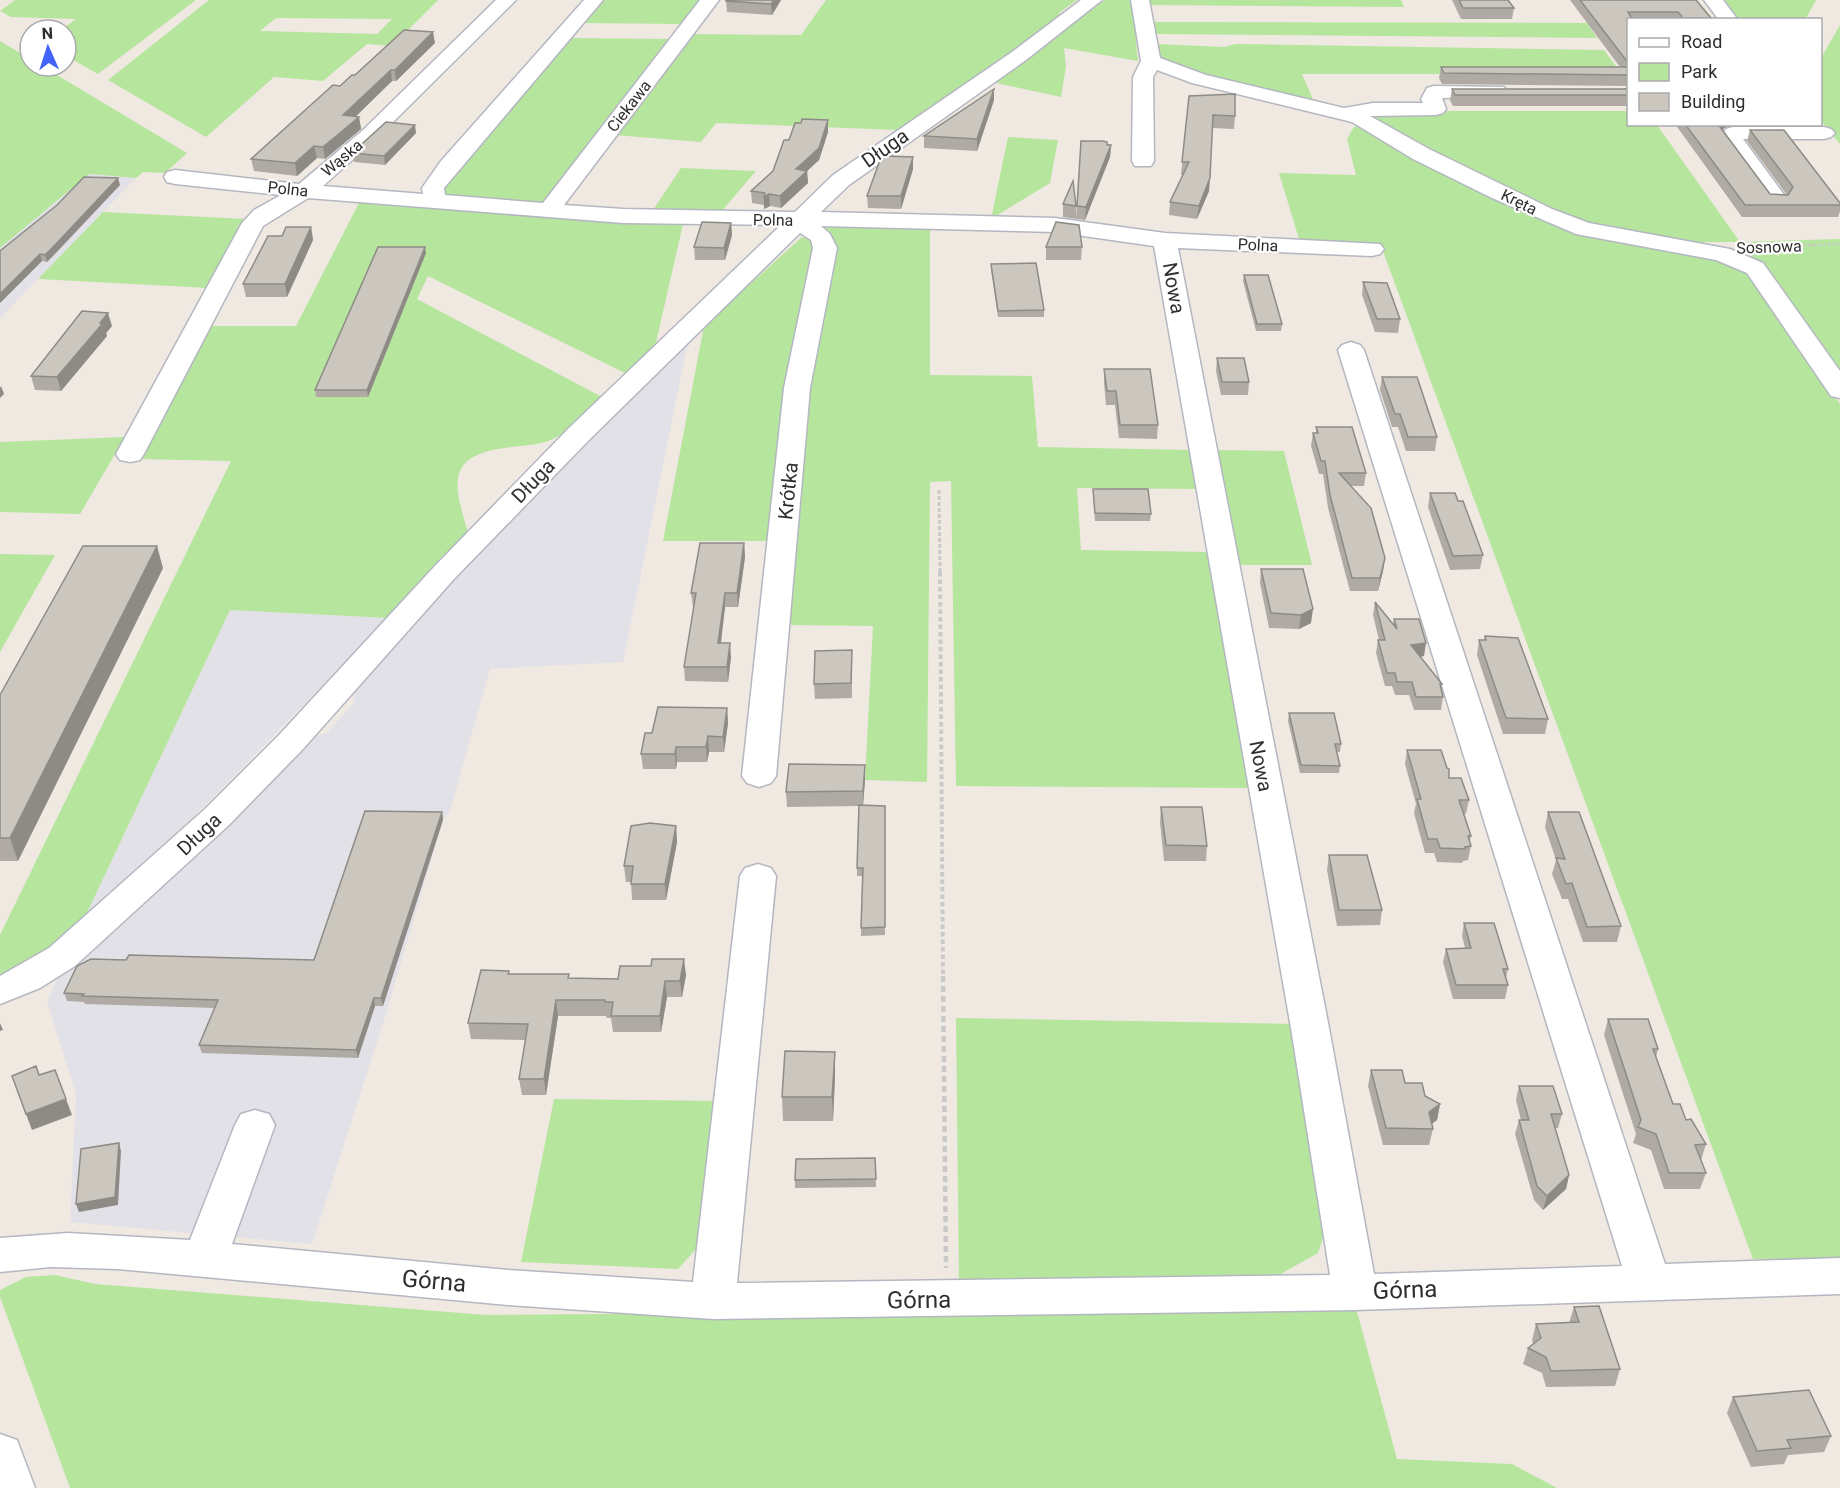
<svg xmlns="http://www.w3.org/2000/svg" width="1840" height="1488" font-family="Roboto,sans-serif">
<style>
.industrial{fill:#e3e1e8}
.green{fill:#b6e59e;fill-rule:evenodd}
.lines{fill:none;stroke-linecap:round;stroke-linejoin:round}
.minor-casing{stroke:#b4b7c1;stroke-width:3}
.path-far3{stroke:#c9c9c9;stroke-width:2;stroke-dasharray:3 2;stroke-linecap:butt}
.path-far2{stroke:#c9c9c9;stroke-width:3;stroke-dasharray:4 2;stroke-linecap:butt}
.path-far1{stroke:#c9c9c9;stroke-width:4;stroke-dasharray:4.5 3;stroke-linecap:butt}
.path{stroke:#c9c9c9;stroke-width:4.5;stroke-dasharray:6 4;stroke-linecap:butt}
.minor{fill:#fff;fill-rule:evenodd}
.wall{fill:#afaba4}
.shaded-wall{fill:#8e8b86}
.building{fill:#cbc7bf;stroke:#8e8b86;stroke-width:1.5}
.labels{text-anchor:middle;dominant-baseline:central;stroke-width:4.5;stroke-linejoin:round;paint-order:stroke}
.far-street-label{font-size:16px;fill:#2e2e2e;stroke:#fff}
.street-label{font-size:20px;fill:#2e2e2e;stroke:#fff}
.near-street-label{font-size:24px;fill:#2e2e2e;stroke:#fff}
</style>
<rect width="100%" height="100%" fill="#efe9e1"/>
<path class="industrial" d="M89 174 136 178 0 318V248Z
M688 342 623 662 490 669 450 811 443 820 386 1014 312 1244 70 1222 76 1094 47 1002 62 968 309 738 328 732 355 701 349 689 530 494Z
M230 610 389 618 76 936Z"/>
<path class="green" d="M15 0H196L98 74 66 56V30H61L76 19 11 17 0 11Z
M209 0H438L392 46 367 44 323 81 274 77 206 137 108 80ZM276 18 392 19 377 34 260 31Z
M601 0H701L683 24 581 23Z
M826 0H1077L1059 13 1061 19 898 130 716 123 701 142 614 135 693 34 801 35Z
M1105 0H1132L1138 61 1064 48 1066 66 1061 97 992 82Z
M1149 0H1401L1404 7 1149 5Z
M1721 0H1816L1805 20 1738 19Z
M1151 22 1587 23 1597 38 1154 34Z
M1840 25V144L1821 121 1820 60Z
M569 38 670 39 539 207 449 199 442 188Z
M0 41 30 59V66H42L187 153 165 173 143 172 136 178 89 174 0 248Z
M1156 44 1224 47 1236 44 1604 50 1622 74H1302L1315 104 1197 74 1160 59Z
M1430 111H1628V124L1657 125 1740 242 1840 239V383L1740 242H1673L1609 231 1615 242 1696 254 1748 269 1840 404V1258L1753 1259 1380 243 1299 239 1279 173 1356 175 1347 139 1354 127 1379 122 1362 115Z
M1008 137 1058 140 1050 183 991 219Z
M681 168 756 171 720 213 653 210Z
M362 197 611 221 683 224 655 347 627 374 428 276 417 299 602 397C587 413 573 429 553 439 541 445 525 445 512 447 448 454 451 478 468 532L389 618 230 610 76 936 0 982V935L231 461 135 459 206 326H296Z
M103 212 246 219 208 288 38 279Z
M827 223 930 224V375L1032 376 1038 447 1193 450 1200 489 1077 488 1081 550 1212 552 1256 788 956 786 951 481 930 482 927 782 865 780 873 626 787 625Z
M802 237 811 241 814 245 773 541H663L704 326Z
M125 437 80 514 0 512V442Z
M1213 450 1284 451 1312 565H1236Z
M0 554 55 555 0 652Z
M956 1018 1300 1024 1333 1208 1318 1253 1270 1280 959 1285Z
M554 1099 722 1101 697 1248 678 1269 521 1262Z
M55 1275 95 1284 486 1315 1356 1308 1397 1459 1512 1464 1557 1488H70L0 1297V1290L26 1277Z"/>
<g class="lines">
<g class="minor-casing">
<path id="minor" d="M496 0H516L376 139 323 186 423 194 422 188 441 161 584 0H603L444 188 445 195 543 203 700 0H719L564 205 623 209 795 212 833 175 1012 52 1081 0H1102L1026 60 849 185 821 212 1055 218 1165 233 1380 244 1384 249 1380 254 1372 256 1178 248 1329 1028 1374 1274 1622 1266 1338 350 1342 345 1351 342 1360 345 1364 350 1665 1264 1840 1258V1294L1355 1310 713 1319 508 1305 118 1269 51 1267 0 1272V1238L68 1233 190 1240 235 1125 241 1114 255 1110 269 1114 275 1125 232 1244 508 1270 693 1282 740 876 745 868 758 864 771 868 776 876 737 1283 1330 1275 1291 1028 1154 246 1055 232 821 226 830 234 837 248 810 388 776 776 771 783 759 787 747 783 742 776 784 388 813 248 811 240 800 233 588 441 454 579 303 749 229 825 75 966 40 988 0 1004V976L49 948 205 809 279 735 434 567 568 429 781 225 623 223 308 198 263 226 144 454 140 460 130 462 120 460 116 454 242 223 254 210 281 195 175 184 167 182 164 177 167 172 175 170 299 184 362 131Z
M1131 0H1149L1160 58 1206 75 1344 108 1373 103H1423L1421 99 1427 88 1434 86 1504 87 1507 91 1504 95 1497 97 1442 98 1446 109 1443 113 1436 115 1370 116 1429 149 1552 209 1589 223 1730 249 1763 263 1840 371V398L1831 396 1747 273 1716 260 1576 234 1492 198 1413 159 1352 122 1192 83 1157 70 1153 77 1154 161 1151 166H1135L1132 161 1133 77 1141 61Z
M1704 0H1723L1738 20H1719Z
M1733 127H1824L1831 129 1835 133 1831 137 1824 139H1743L1788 200 1785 205H1769L1720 138 1726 129Z
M0 1434 17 1440 35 1488H0Z"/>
</g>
<path class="path-far3" d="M1763 247 1840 244"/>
<path class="path-far2" d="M939 490 940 573"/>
<path class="path-far1" d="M940 572 943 978"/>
<path class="path" d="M943 976 946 1268"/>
<use href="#minor" class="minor"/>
</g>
<path class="wall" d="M781 0 772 15 727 12 726 1Z
M1452 0H1508L1514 8 1512 19H1461Z
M1570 0H1696L1711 18V20H1629V86L1442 84 1439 78 1441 67H1620Z
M435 43 396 81H392L356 116 359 117 361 129 325 159 317 158 297 176 254 171 251 159 340 86 355 75Z
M1629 88V106H1453L1450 100 1452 89H1624Z
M994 89V100L977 151 924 148V136Z
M1189 96 1235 116 1234 129 1212 128 1209 191 1197 219 1169 215 1170 202 1183 175H1181Z
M828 120V132L819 160 807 171 808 183 781 208 770 206 764 209V205L752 203 751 191 773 171 789 140 801 123Z
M1675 124H1768L1732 125 1724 128 1723 130 1770 194 1787 195 1747 141 1750 130 1840 203V211L1838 217H1742Z
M416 133 385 165 354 162 352 153Z
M1081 141 1111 145 1110 157 1085 220 1076 219Z
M913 169 901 209 868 208 867 196Z
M120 185 57 252 47 262 42 261 0 303V251Z
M1063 204 1076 206V219L1063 217Z
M731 223 732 235 725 260H695L694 247Z
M311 227 313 240 287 297H246L243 284 282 236Z
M1046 247H1082L1081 260H1046Z
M426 253 368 397H316L315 390Z
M991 264 1044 310V317H998L991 270Z
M1244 275 1282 324 1281 331H1256L1243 281Z
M1363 282 1400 319 1398 333 1375 332 1362 295Z
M112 326 106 333 107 336 61 391 35 390 31 376Z
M1217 358 1249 382 1248 395H1221L1216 371Z
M1104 369 1158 425 1157 439 1119 438 1115 405H1106L1104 383Z
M1382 377 1437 437 1435 451H1406L1398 427H1392L1380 390Z
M1316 427 1366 473 1364 486H1351L1385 558 1383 571 1378 591H1350L1328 508 1323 474H1319L1311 446 1313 433H1316Z
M1093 489 1151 514 1150 521H1095L1093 496Z
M1430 493 1458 501 1483 555 1480 569 1450 570 1428 507Z
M744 543 745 557 738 607H725L721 643 731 657 728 682 685 681 684 667 694 607H693L691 593Z
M163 568 18 861H0V695Z
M1261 569 1311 623 1299 629 1269 628 1260 583Z
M1375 602 1393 624 1394 619 1424 656 1420 657 1442 684 1441 689 1443 697 1441 710H1414L1409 695H1395L1392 686H1385L1376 653 1378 640H1379L1373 615Z
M1485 636 1548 719 1545 734H1503L1477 655 1479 640H1484Z
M852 650V698L815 699 814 684Z
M727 708 728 723 724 752H709L707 762H677L676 769H643L641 754 652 733Z
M1289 713 1341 744 1340 752H1337L1340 766 1339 773H1300L1288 721Z
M1407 750 1469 800 1466 814H1464L1471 836 1470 841 1471 846 1468 860 1463 861 1462 863 1437 862 1434 853H1425L1414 813 1416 804 1405 764Z
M865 780 863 805 885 806V935L861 936 862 876H857V868L859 806 787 807 786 792Z
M1161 807 1207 846 1206 861H1164L1160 822Z
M442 812 443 820 383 1006H375L358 1058 202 1053 199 1045 215 1008 85 1004 84 1002 67 1001 64 993 126 960H314Z
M1548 812 1621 926 1617 942H1583L1568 899H1562L1552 874 1556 860 1545 827Z
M676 826 677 842 666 900H632L631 882H626L624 866Z
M1329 855 1382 910 1380 925 1337 926 1327 870Z
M1464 923 1508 969 1506 978 1508 985 1505 999H1453L1443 962 1446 949 1465 948 1462 936Z
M651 966 686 975 682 997H667L661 1032H613L611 1018H607L606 1016H558L546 1095H522L519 1079 526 1040 471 1039 468 1023 509 971 510 974 569 978 618 979Z
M1608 1019 1658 1049 1656 1057 1673 1104 1706 1144 1701 1160 1706 1173 1700 1189H1664L1651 1150 1633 1143 1636 1134 1604 1035Z
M835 1052V1076L833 1121H783L782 1097Z
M1371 1070 1405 1083 1440 1104 1437 1120 1432 1124 1433 1129 1429 1145H1383L1368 1086Z
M1519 1086 1562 1114 1558 1128H1555L1569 1175 1566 1189 1543 1210 1534 1200 1515 1134 1519 1120H1521L1516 1100Z
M875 1158 876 1187 795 1188V1180Z
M1574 1307 1620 1369 1615 1386 1546 1387 1542 1373 1523 1364 1528 1348 1533 1344 1532 1340 1536 1324 1569 1323Z
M1733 1397 1831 1436 1824 1452 1788 1455 1784 1464 1751 1467 1727 1413Z"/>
<path class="shaded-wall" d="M774 0H781L772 15 771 4Z
M433 32 435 43 396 81 395 70Z
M391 70 392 81 345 127 343 115Z
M994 89V100L977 151V139Z
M359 117 361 129 325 159 323 147Z
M828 120V132L819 160 807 171 808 183 781 208 780 196Z
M1722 124H1732L1724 128 1718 138Z
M415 125 416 133 385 165 384 156Z
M1111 145 1110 157 1085 220 1086 207Z
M314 146 317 158 297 176 295 163Z
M913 157V169L901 209V196Z
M118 178 120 185 47 262 45 255Z
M1210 178 1209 191 1197 219 1199 206Z
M769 194 770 206 764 209V197Z
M731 223 732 235 725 260 724 248Z
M311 227 313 240 287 297 285 284Z
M425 247 426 253 368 397 367 390Z
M40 254 42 261 0 303V294Z
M108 313 112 326 106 333 107 336 61 391 57 377Z
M1 386 4 394 0 398V388Z
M744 543 745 557 738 607 737 593Z
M157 546 163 568 18 861 10 838Z
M1385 558 1383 571 1378 591 1380 578Z
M725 593V607L719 657 718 643Z
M1313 609 1311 623 1299 629 1301 615Z
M730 643 731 657 728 682 727 667Z
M1426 643 1424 656 1408 659 1411 645Z
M727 708 728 723 724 752 723 737Z
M708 736 709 752 707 762 706 747Z
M676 747 677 762 676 769 675 754Z
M865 765V780L863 806V791Z
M442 812 443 820 383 1006 381 998Z
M676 826 677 842 666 900 665 884Z
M684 959 686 975 682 997 680 981Z
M665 981 667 997 661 1032 660 1016Z
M374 998 375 1006 358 1058 356 1050Z
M556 1000 558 1016 546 1095 544 1079Z
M0 1023 3 1030 0 1031Z
M835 1052V1076L833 1121 832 1097Z
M66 1099 72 1115 32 1130 26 1114Z
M1440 1104 1437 1120 1425 1128 1429 1112Z
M119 1143 121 1151 118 1205 79 1212 76 1204Z
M1569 1175 1566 1189 1543 1210 1547 1196Z"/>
<path class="building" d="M726 0H774L771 4 726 1Z
M1459 0H1508L1514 8H1463Z
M1580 0H1696L1711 18H1683L1678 12H1628L1633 20H1629V64Z
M404 30 433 32 395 70H391L343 115 359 117 323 147 314 146 295 163 251 159 333 85 340 86 352 75H355Z
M1441 67H1629V75L1444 73Z
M1629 88V95H1455L1452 89H1624Z
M994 89 977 139 924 136Z
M1235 94V116L1213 115 1210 178 1199 206 1170 202 1189 162H1182L1189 96Z
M802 119 828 120 819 148 796 169 807 171 780 196 769 194 764 197 765 193 751 191 773 171 784 140H789L795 123H801Z
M386 122 415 125 384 156 352 153Z
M1685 124H1722L1720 127 1770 194 1788 195 1793 187 1750 130H1784L1840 203V205H1745Z
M1081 141H1103L1107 142V145H1111L1086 207 1077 206Z
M885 156 913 157 901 196H867L880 160H883Z
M84 177 118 178 55 245 45 255 40 254 0 294V251L57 205Z
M1073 181 1076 206 1063 204Z
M702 222 731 223 724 248 694 247Z
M1056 222 1079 225 1082 247H1046Z
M286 227H311L285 284H243L268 236H282Z
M378 247H425L367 390H315Z
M1036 263 1044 310 998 311 991 264Z
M1244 275H1268L1282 324H1257Z
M1363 282 1387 283 1400 319H1377Z
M82 311 108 313 100 323H103L57 377 31 376Z
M1217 358H1244L1249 382H1222Z
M1104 369H1150L1158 425H1120L1116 391H1107Z
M1382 377H1417L1437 437H1408L1400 414H1395Z
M1316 427H1352L1366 473H1339L1371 508 1385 558 1380 578H1352L1330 495 1325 461H1321L1313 433H1318Z
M1093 489H1148L1151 514 1095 513Z
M1430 493H1455L1458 501H1463L1483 555 1453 556Z
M700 543H744L737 593H725L718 643H730L727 667H684L696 593H691Z
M83 546H157L10 838H0V695Z
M1261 569H1303L1313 609 1301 615 1271 613Z
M1375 602 1397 629 1394 619H1419L1426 643 1411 645 1442 684H1440L1443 697H1416L1412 682H1397L1395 673H1387L1378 640H1385Z
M1485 636 1518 638 1548 719 1506 718 1479 640H1486Z
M852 650 851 683 814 684 815 651Z
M658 707 727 708 723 737 708 736 706 747H676L675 754H641L645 733H652Z
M1289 713H1334L1341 744H1335L1340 766 1301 765Z
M1407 750H1441L1447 768 1449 769V778H1461L1469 800H1459L1471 836H1468L1471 846 1465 847V849L1440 848 1437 839H1428L1417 799H1421Z
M789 764 865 765 863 791 786 792Z
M859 805 885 806V927L861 928 863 868H857Z
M1161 807H1202L1207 846 1166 845Z
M365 811 442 812 381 998H374L356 1050 199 1045 218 1000 82 996 84 994 64 993 77 966 91 959 126 960 129 955 314 960Z
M1548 812H1579L1621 926 1587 927 1572 883 1566 884 1556 858 1565 859Z
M650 823 676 826 665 884H631L633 866H624L631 826Z
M1329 855H1367L1382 910H1339Z
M1464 923H1494L1508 969H1503L1508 985H1456L1446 949 1471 948Z
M652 959H684L680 981H665L660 1016H611L613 1002H605V1000H556L544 1079H519L528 1024 468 1023 481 970 509 971 508 974H569L568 978 618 979 620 966H651Z
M1608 1019H1648L1658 1049H1653L1673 1104H1680L1686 1120 1691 1119 1706 1144 1695 1145 1706 1173H1669L1656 1134 1638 1127 1641 1120Z
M785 1051 835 1052 832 1097H782Z
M36 1066 39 1075 55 1070 66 1099 26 1114 12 1076Z
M1371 1070H1402L1405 1083H1422L1425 1096 1440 1104 1429 1112 1433 1129 1386 1128Z
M1519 1086H1553L1562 1114H1551L1569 1175 1547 1196 1537 1186 1519 1120H1529Z
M119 1143 115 1197 76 1204 81 1149Z
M875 1158 876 1179 795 1180 796 1159Z
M1599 1306 1620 1369 1551 1371 1546 1357 1528 1348 1541 1338 1536 1324 1579 1322 1574 1307Z
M1809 1390 1831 1436 1787 1440 1791 1448 1757 1451 1733 1397Z"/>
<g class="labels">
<g class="far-street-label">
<text transform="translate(629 106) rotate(-52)">Ciekawa</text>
<text transform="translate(342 158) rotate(-40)">Wąska</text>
<text transform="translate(288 189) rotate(6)">Polna</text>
<text transform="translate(1519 202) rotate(26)">Kręta</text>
<text transform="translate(773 220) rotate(1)">Polna</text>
<text transform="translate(1258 245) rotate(3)">Polna</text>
<text transform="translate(1769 247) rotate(-2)">Sosnowa</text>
</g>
<g class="street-label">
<text transform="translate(885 148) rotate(-35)">Długa</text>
<text transform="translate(1174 288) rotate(80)">Nowa</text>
<text transform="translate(533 481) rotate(-46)">Długa</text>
<text transform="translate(788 491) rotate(-84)">Krótka</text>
<text transform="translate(1261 766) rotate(79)">Nowa</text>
<text transform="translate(199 834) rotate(-43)">Długa</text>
</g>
<g class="near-street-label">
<text transform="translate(434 1281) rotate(5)">Górna</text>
<text transform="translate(1405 1290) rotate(-2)">Górna</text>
<text transform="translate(919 1300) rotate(-1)">Górna</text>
</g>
</g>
<rect x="1627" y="18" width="195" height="108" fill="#ffffff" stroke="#ababab" stroke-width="1.5"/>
<rect x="1639" y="38" width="30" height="9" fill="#ffffff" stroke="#ababab" stroke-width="1.5"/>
<text x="1681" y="48" font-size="18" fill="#2e2e2e">Road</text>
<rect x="1639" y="63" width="30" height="18" fill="#b6e59e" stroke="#ababab" stroke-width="1.5"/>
<text x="1681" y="78" font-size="18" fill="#2e2e2e">Park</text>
<rect x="1639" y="93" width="30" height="18" fill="#cbc7bf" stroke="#ababab" stroke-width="1.5"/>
<text x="1681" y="108" font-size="18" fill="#2e2e2e">Building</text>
<g transform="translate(48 48) rotate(357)"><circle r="28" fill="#ffffff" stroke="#ababab" stroke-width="1.5"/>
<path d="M0-4.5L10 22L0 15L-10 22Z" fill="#4264fb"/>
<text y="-9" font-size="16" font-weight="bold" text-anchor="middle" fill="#2e2e2e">N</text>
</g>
</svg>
